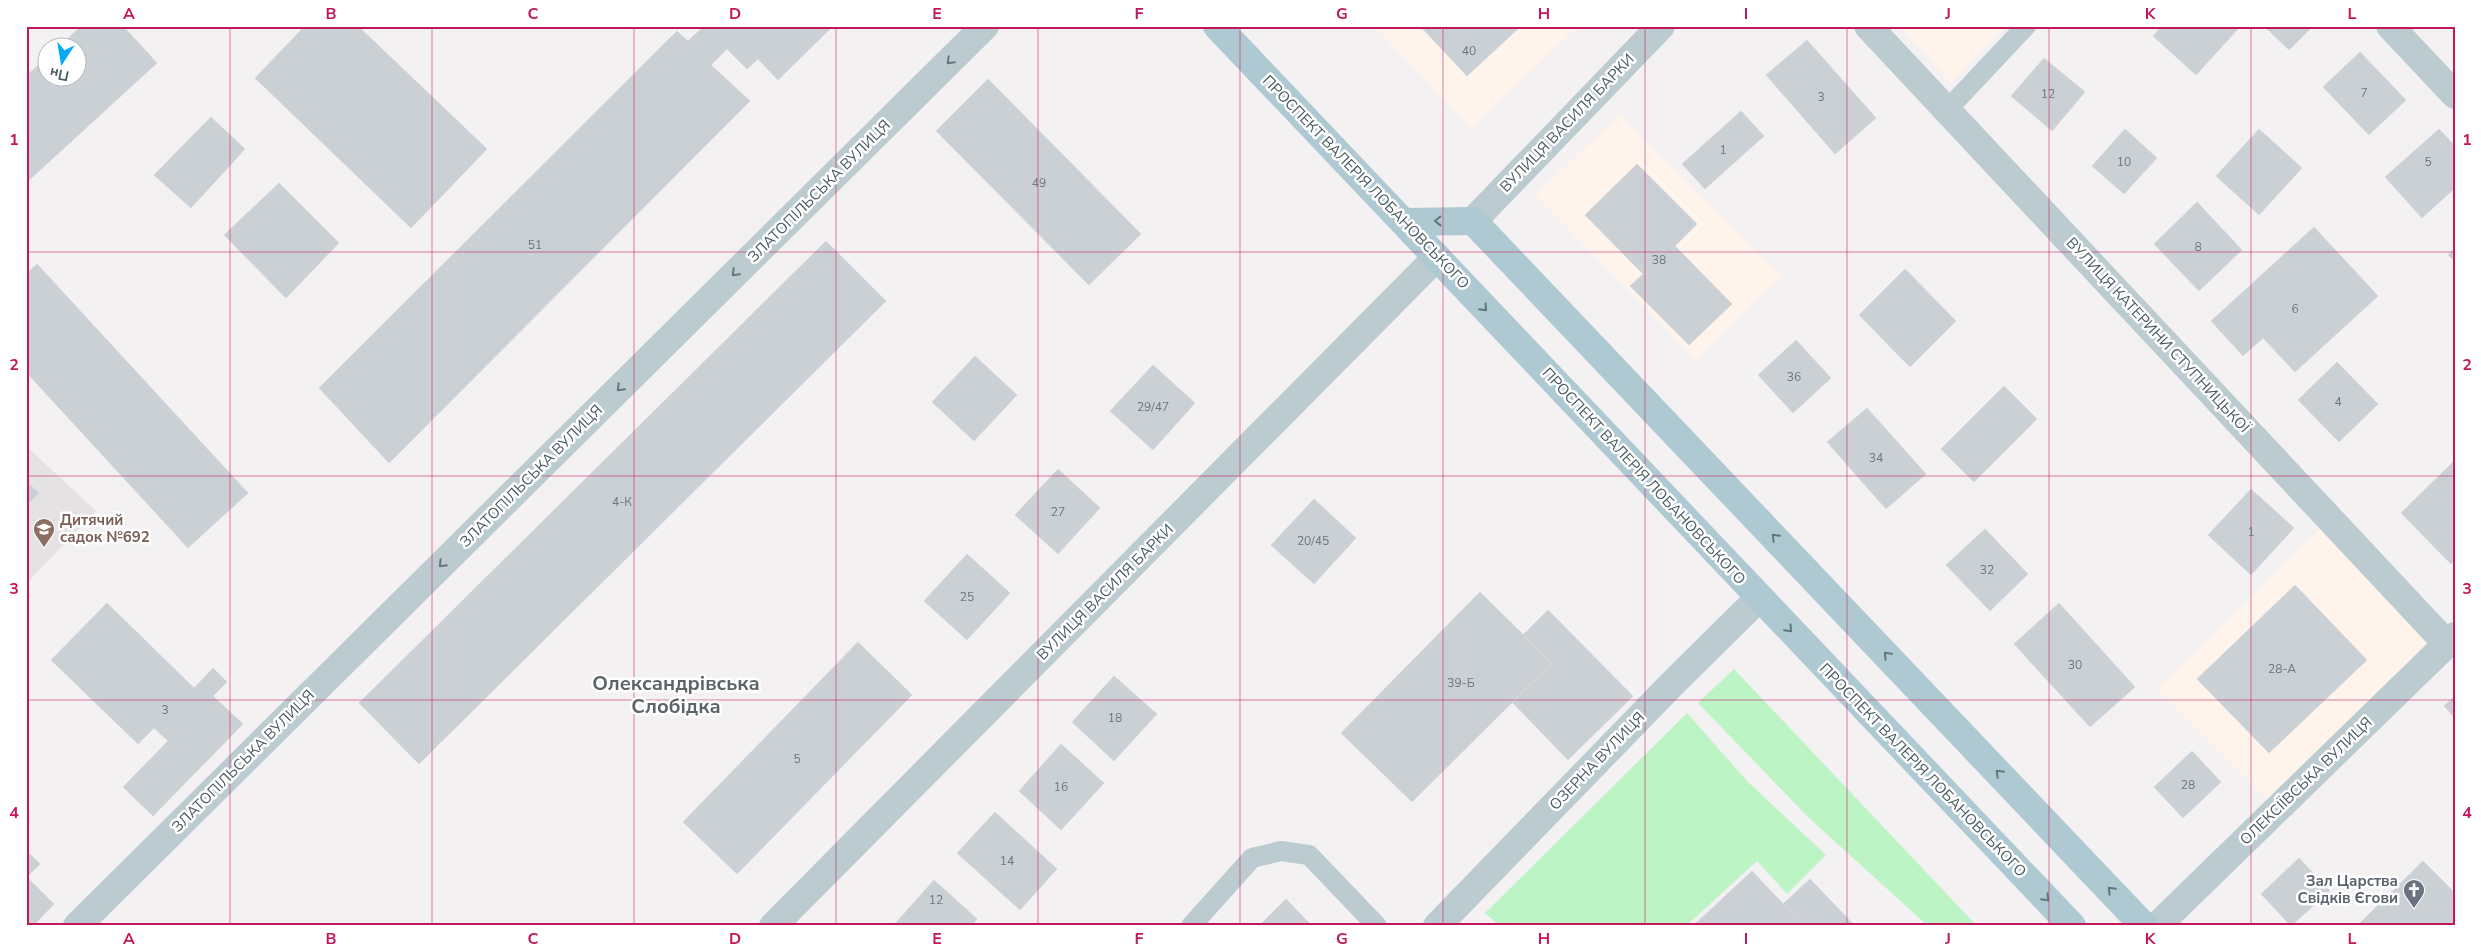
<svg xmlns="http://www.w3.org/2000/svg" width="2481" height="952" font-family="'Nunito Sans',sans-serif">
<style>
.commercial{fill:#fef4eb}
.education{fill:#e5e2e4}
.green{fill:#bdf4c5}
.building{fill:#cbd0d4;stroke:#d5d9dd}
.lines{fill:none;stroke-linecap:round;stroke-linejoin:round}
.service{stroke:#bbcbcf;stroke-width:20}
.minor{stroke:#bbcbcf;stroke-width:28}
.primary{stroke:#afc9d2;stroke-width:28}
.oneway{stroke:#64777c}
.oneway2{stroke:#61767d}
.grid{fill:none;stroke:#c2185b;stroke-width:1;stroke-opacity:0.55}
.labels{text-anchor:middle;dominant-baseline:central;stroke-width:5;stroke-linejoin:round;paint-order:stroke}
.number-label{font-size:12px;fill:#68787e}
.street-label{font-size:15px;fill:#475b61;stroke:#fff}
.education-label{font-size:15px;font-weight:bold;fill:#785e54;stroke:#fff;text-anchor:start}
.worship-label{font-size:15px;font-weight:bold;fill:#5b616d;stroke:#fff;text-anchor:end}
.district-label{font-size:20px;font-weight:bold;fill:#5d6467;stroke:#fff}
.neatline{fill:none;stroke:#c2185b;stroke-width:2}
.grid-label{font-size:16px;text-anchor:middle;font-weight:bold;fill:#c2185b}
</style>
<rect width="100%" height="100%" fill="#f4f1f2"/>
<path class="commercial" d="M1374 26H1578L1472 128Z
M1899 26H2006L1951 83Z
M1620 115 1782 276 1696 359 1535 195Z
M2320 529 2422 632 2425 641 2423 653 2272 804 2157 689Z"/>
<path class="education" d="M26 446 96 511 26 584Z"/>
<path class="green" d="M1734 669 1977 926H1928L1809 818 1698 703Z
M1687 713 1748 782 1826 855 1787 894 1757 861 1686 926H1500L1485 913Z"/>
<path class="building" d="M81 26H123L157 63 26 183V76L48 57V78H78V48H58Z
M305 26H358L487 149 411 228 255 78Z
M704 26H833L778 80 758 59 747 69 727 49 711 65 750 101 389 463 319 388 677 31 688 41Z
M1420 26H1521L1467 76Z
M2162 26H2235L2238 29 2196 75 2153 36Z
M2264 26H2313L2289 50Z
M1807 40 1876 118 1835 154 1766 75Z
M2360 52 2406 100 2369 135 2323 87Z
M2044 58 2085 92 2052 131 2011 96Z
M988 79 1141 234 1089 285 936 131Z
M1741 111 1764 136 1705 189 1682 164Z
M211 117 245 149 191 208 154 175Z
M2125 129 2157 158 2124 194 2092 166Z
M2259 129 2302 168 2259 215 2216 176Z
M2439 129 2455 146V188L2422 218 2385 177Z
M1637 164 1697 224 1675 246 1732 304 1689 345 1630 286 1643 274 1585 215Z
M279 183 339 243 286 298 224 235Z
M2197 202 2242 250 2199 291 2154 244Z
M2314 227 2378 296 2295 372 2263 338 2243 356 2211 321Z
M826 241 886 301 419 764 359 703Z
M2455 248V261L2448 255Z
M37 264 248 493 188 548 26 372V274Z
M1905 269 1956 321 1910 367 1859 315Z
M1796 340 1831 378 1793 413 1758 375Z
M975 356 1017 395 974 441 932 402Z
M2337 362 2378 404 2339 442 2298 400Z
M1153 365 1195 403 1153 450 1110 411Z
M2004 386 2037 419 1974 482 1941 449Z
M1867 408 1926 474 1886 509 1827 442Z
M2455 460V560L2451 564 2401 513Z
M1058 469 1100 508 1058 554 1015 515Z
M26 481 39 493 26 506Z
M2251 489 2294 528 2251 575 2208 535Z
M1314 499 1356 538 1314 584 1271 545Z
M1985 529 2028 574 1990 611 1946 565Z
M967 554 1010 593 967 640 924 601Z
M2295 585 2367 660 2269 753 2197 679Z
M1480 592 1552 663 1412 802 1341 733Z
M107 603 194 688 213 668 227 682 213 696 243 724 153 816 123 787 168 741 154 728 138 744 51 660Z
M2059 603 2135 687 2090 727 2014 644Z
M1548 610 1633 696 1568 760 1512 702 1552 663 1523 635Z
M858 642 912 695 737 874 683 822Z
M1114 676 1157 714 1114 761 1072 722Z
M2455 696V718L2444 706Z
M1061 744 1104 783 1061 830 1019 791Z
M2192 751 2221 782 2183 818 2154 787Z
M995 812 1057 869 1020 910 957 853Z
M26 850 40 864 27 877 54 904 33 926H26Z
M2299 858 2330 891 2291 926 2261 894Z
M2423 861 2455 893V926H2357Z
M1752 871 1804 926H1693Z
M1810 879 1855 926H1804L1783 904Z
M934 880 977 919 971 926H893Z
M1286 899 1312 926H1259Z"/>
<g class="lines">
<path class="service" d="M1947 110 2026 26
M1191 926 1252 858 1281 851 1309 855 1377 926"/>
<path class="minor" d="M1868 26 2447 644
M2390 26 2455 95
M1473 221 1661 26
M77 926 985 26
M773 926 1437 257
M1437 926 1671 685 1759 598
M2157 926 2455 636"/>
<path class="primary" d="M1217 26 2072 926
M1403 222 1473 221 2144 926"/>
</g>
<defs><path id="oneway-chevron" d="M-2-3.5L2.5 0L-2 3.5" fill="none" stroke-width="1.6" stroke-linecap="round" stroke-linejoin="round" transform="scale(1.25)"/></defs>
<g class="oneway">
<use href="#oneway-chevron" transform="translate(950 61) rotate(135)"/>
<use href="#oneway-chevron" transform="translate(735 273) rotate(135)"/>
<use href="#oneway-chevron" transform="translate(620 388) rotate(135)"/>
<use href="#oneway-chevron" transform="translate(442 564) rotate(135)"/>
</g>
<g class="oneway2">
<use href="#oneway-chevron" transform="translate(1438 221) rotate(179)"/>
<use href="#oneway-chevron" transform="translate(1484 308) rotate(47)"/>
<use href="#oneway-chevron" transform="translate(1775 537) rotate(-134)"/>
<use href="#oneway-chevron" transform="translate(1789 629) rotate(46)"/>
<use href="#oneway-chevron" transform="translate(1887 655) rotate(-134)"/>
<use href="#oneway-chevron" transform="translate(1999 773) rotate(-134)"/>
<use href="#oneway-chevron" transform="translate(2111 890) rotate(-134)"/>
<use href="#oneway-chevron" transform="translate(2046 898) rotate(46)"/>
</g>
<path class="grid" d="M230 26V926M432 26V926M634 26V926M836 26V926M1038 26V926M1240 26V926M1443 26V926M1645 26V926M1847 26V926M2049 26V926M2251 26V926M26 252H2455M26 476H2455M26 700H2455"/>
<defs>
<g id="school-pin" transform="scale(1.125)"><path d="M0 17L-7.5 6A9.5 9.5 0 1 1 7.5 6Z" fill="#8d6e63" stroke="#fff"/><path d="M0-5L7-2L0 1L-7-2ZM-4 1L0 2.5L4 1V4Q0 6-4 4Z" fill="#fff"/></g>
<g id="church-pin" transform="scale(1.125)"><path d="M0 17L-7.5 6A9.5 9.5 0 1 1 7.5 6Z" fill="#6b7280" stroke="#fff"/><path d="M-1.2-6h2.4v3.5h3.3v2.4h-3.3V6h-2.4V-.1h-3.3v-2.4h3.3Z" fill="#fff"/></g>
</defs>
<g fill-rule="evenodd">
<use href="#school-pin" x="44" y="529"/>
<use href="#church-pin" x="2414" y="890"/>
</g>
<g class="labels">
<g class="number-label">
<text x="1469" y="51">40</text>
<text x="2364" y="93">7</text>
<text x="2048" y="94">12</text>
<text x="1821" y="97">3</text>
<text x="1723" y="150">1</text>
<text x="2124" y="162">10</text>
<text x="2428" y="162">5</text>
<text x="1039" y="183">49</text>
<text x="535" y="245">51</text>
<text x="2198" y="247">8</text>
<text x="1659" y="260">38</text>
<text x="2295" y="309">6</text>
<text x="1794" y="377">36</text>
<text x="2338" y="402">4</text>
<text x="1153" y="407">29/47</text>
<text x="1876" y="458">34</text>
<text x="622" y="502">4-К</text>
<text x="1058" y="512">27</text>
<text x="2251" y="532">1</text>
<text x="1313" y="541">20/45</text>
<text x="1987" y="570">32</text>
<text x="967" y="597">25</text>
<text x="2075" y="665">30</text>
<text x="2282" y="669">28-А</text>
<text x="1461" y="683">39-Б</text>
<text x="165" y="710">3</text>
<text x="1115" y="718">18</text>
<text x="797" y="759">5</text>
<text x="2188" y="785">28</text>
<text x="1061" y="787">16</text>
<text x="1007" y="861">14</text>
<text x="936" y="900">12</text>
</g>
<g class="street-label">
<text transform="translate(1567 123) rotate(-46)">ВУЛИЦЯ ВАСИЛЯ БАРКИ</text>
<text transform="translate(1366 182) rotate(46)">ПРОСПЕКТ ВАЛЕРІЯ ЛОБАНОВСЬКОГО</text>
<text transform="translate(819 191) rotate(-45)">ЗЛАТОПІЛЬСЬКА ВУЛИЦЯ</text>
<text transform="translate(2158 335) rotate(47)">ВУЛИЦЯ КАТЕРИНИ СТУПНИЦЬКОЇ</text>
<text transform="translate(531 476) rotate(-45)">ЗЛАТОПІЛЬСЬКА ВУЛИЦЯ</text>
<text transform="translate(1644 476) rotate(47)">ПРОСПЕКТ ВАЛЕРІЯ ЛОБАНОВСЬКОГО</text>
<text transform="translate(1105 592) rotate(-45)">ВУЛИЦЯ ВАСИЛЯ БАРКИ</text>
<text transform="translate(243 761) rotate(-45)">ЗЛАТОПІЛЬСЬКА ВУЛИЦЯ</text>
<text transform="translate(1597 761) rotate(-46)">ОЗЕРНА ВУЛИЦЯ</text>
<text transform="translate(1923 770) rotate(46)">ПРОСПЕКТ ВАЛЕРІЯ ЛОБАНОВСЬКОГО</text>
<text transform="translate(2306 781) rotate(-44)">ОЛЕКСІЇВСЬКА ВУЛИЦЯ</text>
</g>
<g class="education-label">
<text x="60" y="520">Дитячий<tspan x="60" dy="17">садок №692</tspan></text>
</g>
<g class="worship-label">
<text x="2398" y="881">Зал Царства<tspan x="2398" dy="17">Свідків Єгови</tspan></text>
</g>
<g class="district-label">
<text x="676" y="683">Олександрівська<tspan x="676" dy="23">Слобідка</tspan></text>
</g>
</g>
<rect width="2481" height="952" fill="none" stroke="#ffffff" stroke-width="55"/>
<g transform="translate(62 62) rotate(192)"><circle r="24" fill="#ffffff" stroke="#b5bdc0"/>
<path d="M0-4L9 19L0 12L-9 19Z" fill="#07a8f8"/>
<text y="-8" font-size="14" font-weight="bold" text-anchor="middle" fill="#475b61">Пн</text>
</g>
<rect x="28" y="28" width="2426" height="896" class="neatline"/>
<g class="grid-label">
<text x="129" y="19">A</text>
<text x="331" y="19">B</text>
<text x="533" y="19">C</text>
<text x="735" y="19">D</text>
<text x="937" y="19">E</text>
<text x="1139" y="19">F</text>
<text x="1342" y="19">G</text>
<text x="1544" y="19">H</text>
<text x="1746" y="19">I</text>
<text x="1948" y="19">J</text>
<text x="2150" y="19">K</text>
<text x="2352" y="19">L</text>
<text x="14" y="145">1</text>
<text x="2467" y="145">1</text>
<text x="14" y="370">2</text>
<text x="2467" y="370">2</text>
<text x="14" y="594">3</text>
<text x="2467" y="594">3</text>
<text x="14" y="818">4</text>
<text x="2467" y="818">4</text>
<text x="129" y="944">A</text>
<text x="331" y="944">B</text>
<text x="533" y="944">C</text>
<text x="735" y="944">D</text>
<text x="937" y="944">E</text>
<text x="1139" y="944">F</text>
<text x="1342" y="944">G</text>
<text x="1544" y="944">H</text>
<text x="1746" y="944">I</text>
<text x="1948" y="944">J</text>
<text x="2150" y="944">K</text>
<text x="2352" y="944">L</text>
</g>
</svg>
